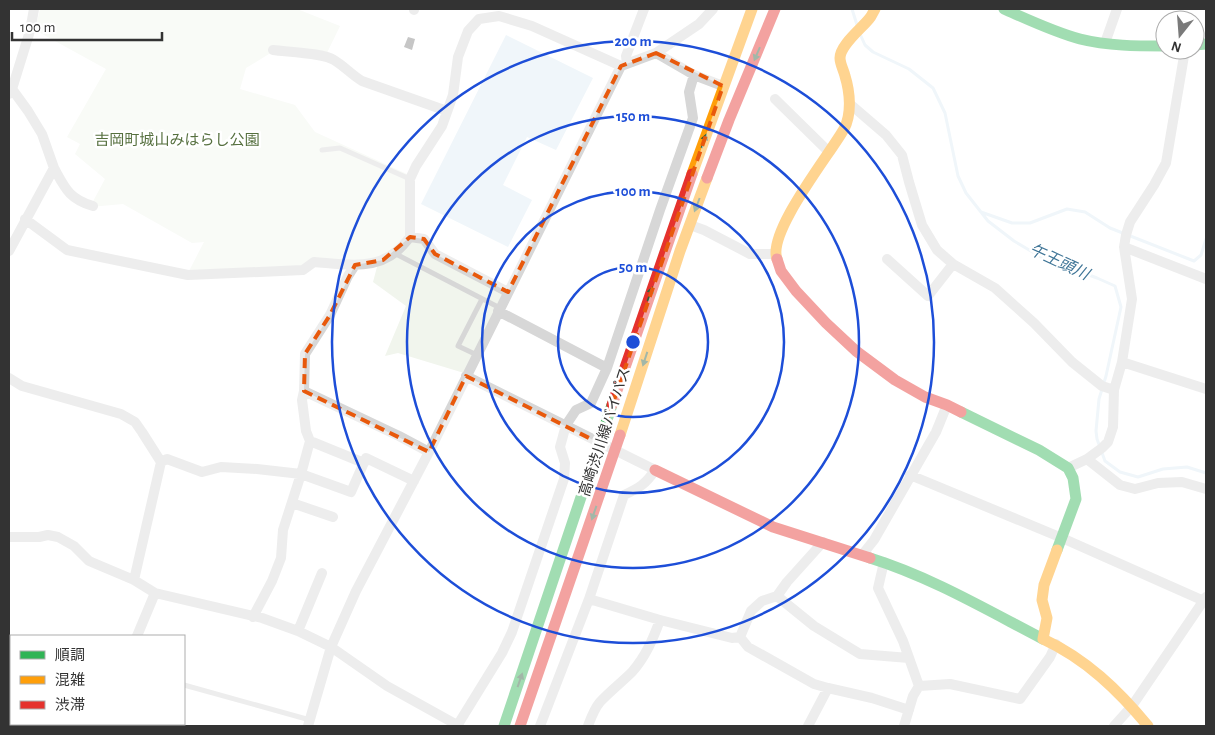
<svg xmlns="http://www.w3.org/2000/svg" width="1215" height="735" font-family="'Alegreya Sans','Noto Sans JP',sans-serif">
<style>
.green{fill:#f1f5ed}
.water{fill:#ddebf3}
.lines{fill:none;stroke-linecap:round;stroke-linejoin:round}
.stream{stroke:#ddebf3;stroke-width:3}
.building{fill:#818181}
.lane{stroke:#d7d7d7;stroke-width:5}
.street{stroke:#d7d7d7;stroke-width:10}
.fast{stroke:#30b455;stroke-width:11}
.slow{stroke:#ff9f0a;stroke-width:11}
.jam{stroke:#e5322d;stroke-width:11}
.oneway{fill:#32603f}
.marked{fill:none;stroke:#e8590c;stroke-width:4;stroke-dasharray:10 6;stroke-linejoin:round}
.ring{fill:none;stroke:#1d4ed8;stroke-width:2.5}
.labels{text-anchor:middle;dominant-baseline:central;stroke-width:5;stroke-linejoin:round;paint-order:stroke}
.park-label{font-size:15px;fill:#56703f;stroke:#fff}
.street-label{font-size:15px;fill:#333;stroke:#fff}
.water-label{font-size:16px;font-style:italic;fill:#3f7597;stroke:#fff}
.centre{fill:#1d4ed8;stroke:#fff;stroke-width:2.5}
.ring-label{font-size:15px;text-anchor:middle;font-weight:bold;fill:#1d4ed8;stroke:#fff;stroke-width:5;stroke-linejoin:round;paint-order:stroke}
</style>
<rect width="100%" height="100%" fill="#fff"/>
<path class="green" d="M40 9H297L340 26 324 59 301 56 269 54 246 68 240 89 295 105 315 132 407 174 408 236 423 241 505 293 464 373 398 353 385 356 406 306 373 282 377 267 302 266 189 271 204 242 192 243 123 204 90 207 105 179 75 154 80 144 67 137 106 69 35 30Z"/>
<path class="water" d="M506 35 593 78 556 150 527 137 503 185 532 200 508 247 421 204Z"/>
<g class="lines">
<path class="stream" d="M852 9 857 25
M860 34 865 45 873 52 909 69 933 88 945 113 958 176 966 193 988 221 1014 241 1041 257 1097 278 1115 286 1121 307 1106 376 1099 399 1096 431 1097 439 1105 461 1120 472 1138 477 1163 469 1187 467 1206 473
M981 212 1012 223H1030L1067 209 1085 212 1110 228 1194 261 1201 255 1206 239
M9 724 17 726"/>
</g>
<path class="building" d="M408 37 415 39 412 50 404 47Z"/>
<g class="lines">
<path class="lane" d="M322 150 340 148 410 179
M394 253 500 308
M477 355 458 346 482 299
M184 685 310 720"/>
<path class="street" d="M414 10V9
M1105 43 1117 9
M273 50C288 52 323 53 334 60 344 66 352 75 362 81L447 111
M656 53 694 75 723 86
M627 64 626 56 644 9
M9 94 12 89 30 31 34 9
M775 99 829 152
M850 104 886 135 902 155 909 182 922 225 937 250 953 264 995 288 1034 323 1072 362 1102 386 1114 390
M54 168C65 188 69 199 93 206
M25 219 67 250 188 275 303 270 314 262C341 264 374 271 397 251 402 247 406 242 410 237V179L416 166 442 126 453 95 458 57 468 31 479 19 499 16 532 26 621 66
M690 225 704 230 750 254H775
M410 237 424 239 435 254 508 292
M1124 247 1206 279
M9 251 54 168 42 134 28 111 12 89
M887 259 928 296 953 264
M498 311 607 368
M1122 362 1206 389
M466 376 655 470C646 484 639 488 624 495L589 599 540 726
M9 378 22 386 121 414 135 422 142 432 161 462 167 459 202 472 221 467 257 469 301 474 351 492 366 458 414 481
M304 391 399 436 429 452
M310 441 364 463
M1087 459 1120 485 1135 489 1158 483 1182 482 1206 489
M1068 468 1087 459 1102 448 1108 442 1113 427 1114 390 1122 362 1132 299 1124 247 1126 235 1130 222 1154 185 1166 163 1185 50
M910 475 1062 538 1204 601
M292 503 333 517
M9 537H39L48 535 58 537 74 546 89 561 134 580 155 593 262 618 298 631 331 647 387 686 459 726
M862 555 874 540 936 432 947 405
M884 562 878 588 903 641 919 686 913 696 904 726
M134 580 161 462
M777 596 814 626 860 654 909 658
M589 599 660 620 732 638 740 637 751 611 762 601 777 596 787 582 823 542
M253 617 272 581 281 558 283 530 301 474 310 441 306 431 302 400 304 391 305 354 330 315 348 276 355 265
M298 631 322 573
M137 636 155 593
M740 637 748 647 814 684 828 688 872 698 909 710
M919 686 950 684 1020 699 1050 657 1056 644
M97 726 98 724
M308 726 331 647 356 591 429 452 621 66 656 53 699 24 713 9
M457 726 502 653 512 632 564 479 565 463 560 447 566 425 576 410 591 403 607 368 660 210 693 118 689 92 694 75
M588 726C591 718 594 709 600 702 610 691 622 682 632 672 646 656 653 639 660 620
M808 726 828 688
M1114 726 1132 706 1206 597"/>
<path class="fast" d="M1004 9C1029 20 1054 32 1080 39 1108 46 1137 46 1165 46
M1195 45 1206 44
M961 412 1039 450 1068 468 1073 478 1076 499 1057 550
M870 558C931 577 987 610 1043 639
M504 726 612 405"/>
<path class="slow" d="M692 174 752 9
M777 259C767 232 830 154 844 129 852 114 850 92 845 76 844 71 840 64 840 58 840 45 861 29 869 19 872 16 873 12 875 9
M620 435 680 251 707 178
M1057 550 1044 585 1042 600 1047 618 1043 639C1086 659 1118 690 1148 726"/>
<path class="jam" d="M707 178 729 120 775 9
M777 259 781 271 796 291 826 323 856 351 895 380 925 397 947 405 961 412
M612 405 692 174
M655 470 773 527 870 558
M520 726 620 435"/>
</g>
<defs><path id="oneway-solid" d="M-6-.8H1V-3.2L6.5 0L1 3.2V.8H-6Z" transform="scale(1.25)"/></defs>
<g class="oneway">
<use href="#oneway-solid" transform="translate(757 54) rotate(113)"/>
<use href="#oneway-solid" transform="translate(704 141) rotate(-71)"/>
<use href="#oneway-solid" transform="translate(697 205) rotate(111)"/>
<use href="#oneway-solid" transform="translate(650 294) rotate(-71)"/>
<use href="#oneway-solid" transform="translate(645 359) rotate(108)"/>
<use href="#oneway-solid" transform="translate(594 513) rotate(109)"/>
<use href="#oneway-solid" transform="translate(520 680) rotate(-71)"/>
</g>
<path d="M0 0H1215V735H0ZM656 53 723 86 599 443 466 376 429 452 304 391 305 354 330 315 355 265 383 260 410 237 424 239 435 254 508 292 621 66Z" fill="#fff" fill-opacity=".55" fill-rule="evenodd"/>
<path class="marked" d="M656 53 723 86 599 443 466 376 429 452 304 391 305 354 330 315 355 265 383 260 410 237 424 239 435 254 508 292 621 66Z"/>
<g class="ring">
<circle cx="633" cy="342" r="75"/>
<circle cx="633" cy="342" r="151"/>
<circle cx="633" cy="342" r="226"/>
<circle cx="633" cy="342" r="301"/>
</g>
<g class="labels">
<g class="park-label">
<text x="177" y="140">吉岡町城山みはらし公園</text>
</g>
<g class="street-label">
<text transform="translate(605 432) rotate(-72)">高崎渋川線バイパス</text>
</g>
<g class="water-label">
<text transform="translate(1059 262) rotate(25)">午王頭川</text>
</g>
</g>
<circle cx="633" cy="342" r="8" class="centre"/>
<g class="ring-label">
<text x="633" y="46">200 m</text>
<text x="633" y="121">150 m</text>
<text x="633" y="196">100 m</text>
<text x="633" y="272">50 m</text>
</g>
<rect width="1215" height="735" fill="none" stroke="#333333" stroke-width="20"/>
<rect x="10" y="635" width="175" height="90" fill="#ffffff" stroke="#adadad"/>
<rect x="20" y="651" width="25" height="8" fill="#30b455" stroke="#adadad"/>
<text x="55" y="660" font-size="15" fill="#333333">順調</text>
<rect x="20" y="676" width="25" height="8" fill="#ff9f0a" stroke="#adadad"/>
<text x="55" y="685" font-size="15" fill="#333333">混雑</text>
<rect x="20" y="701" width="25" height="8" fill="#e5322d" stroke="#adadad"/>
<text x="55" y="710" font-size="15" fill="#333333">渋滞</text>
<g transform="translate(1180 35) rotate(197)"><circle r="24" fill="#ffffff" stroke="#adadad"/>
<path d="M0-4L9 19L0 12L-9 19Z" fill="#7a7a7a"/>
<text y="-8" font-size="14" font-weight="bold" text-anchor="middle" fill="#333333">N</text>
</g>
<path d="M12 32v8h150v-8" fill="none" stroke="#333333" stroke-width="2.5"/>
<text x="20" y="32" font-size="15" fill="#333333" stroke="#ffffff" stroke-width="4" paint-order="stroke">100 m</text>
</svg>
